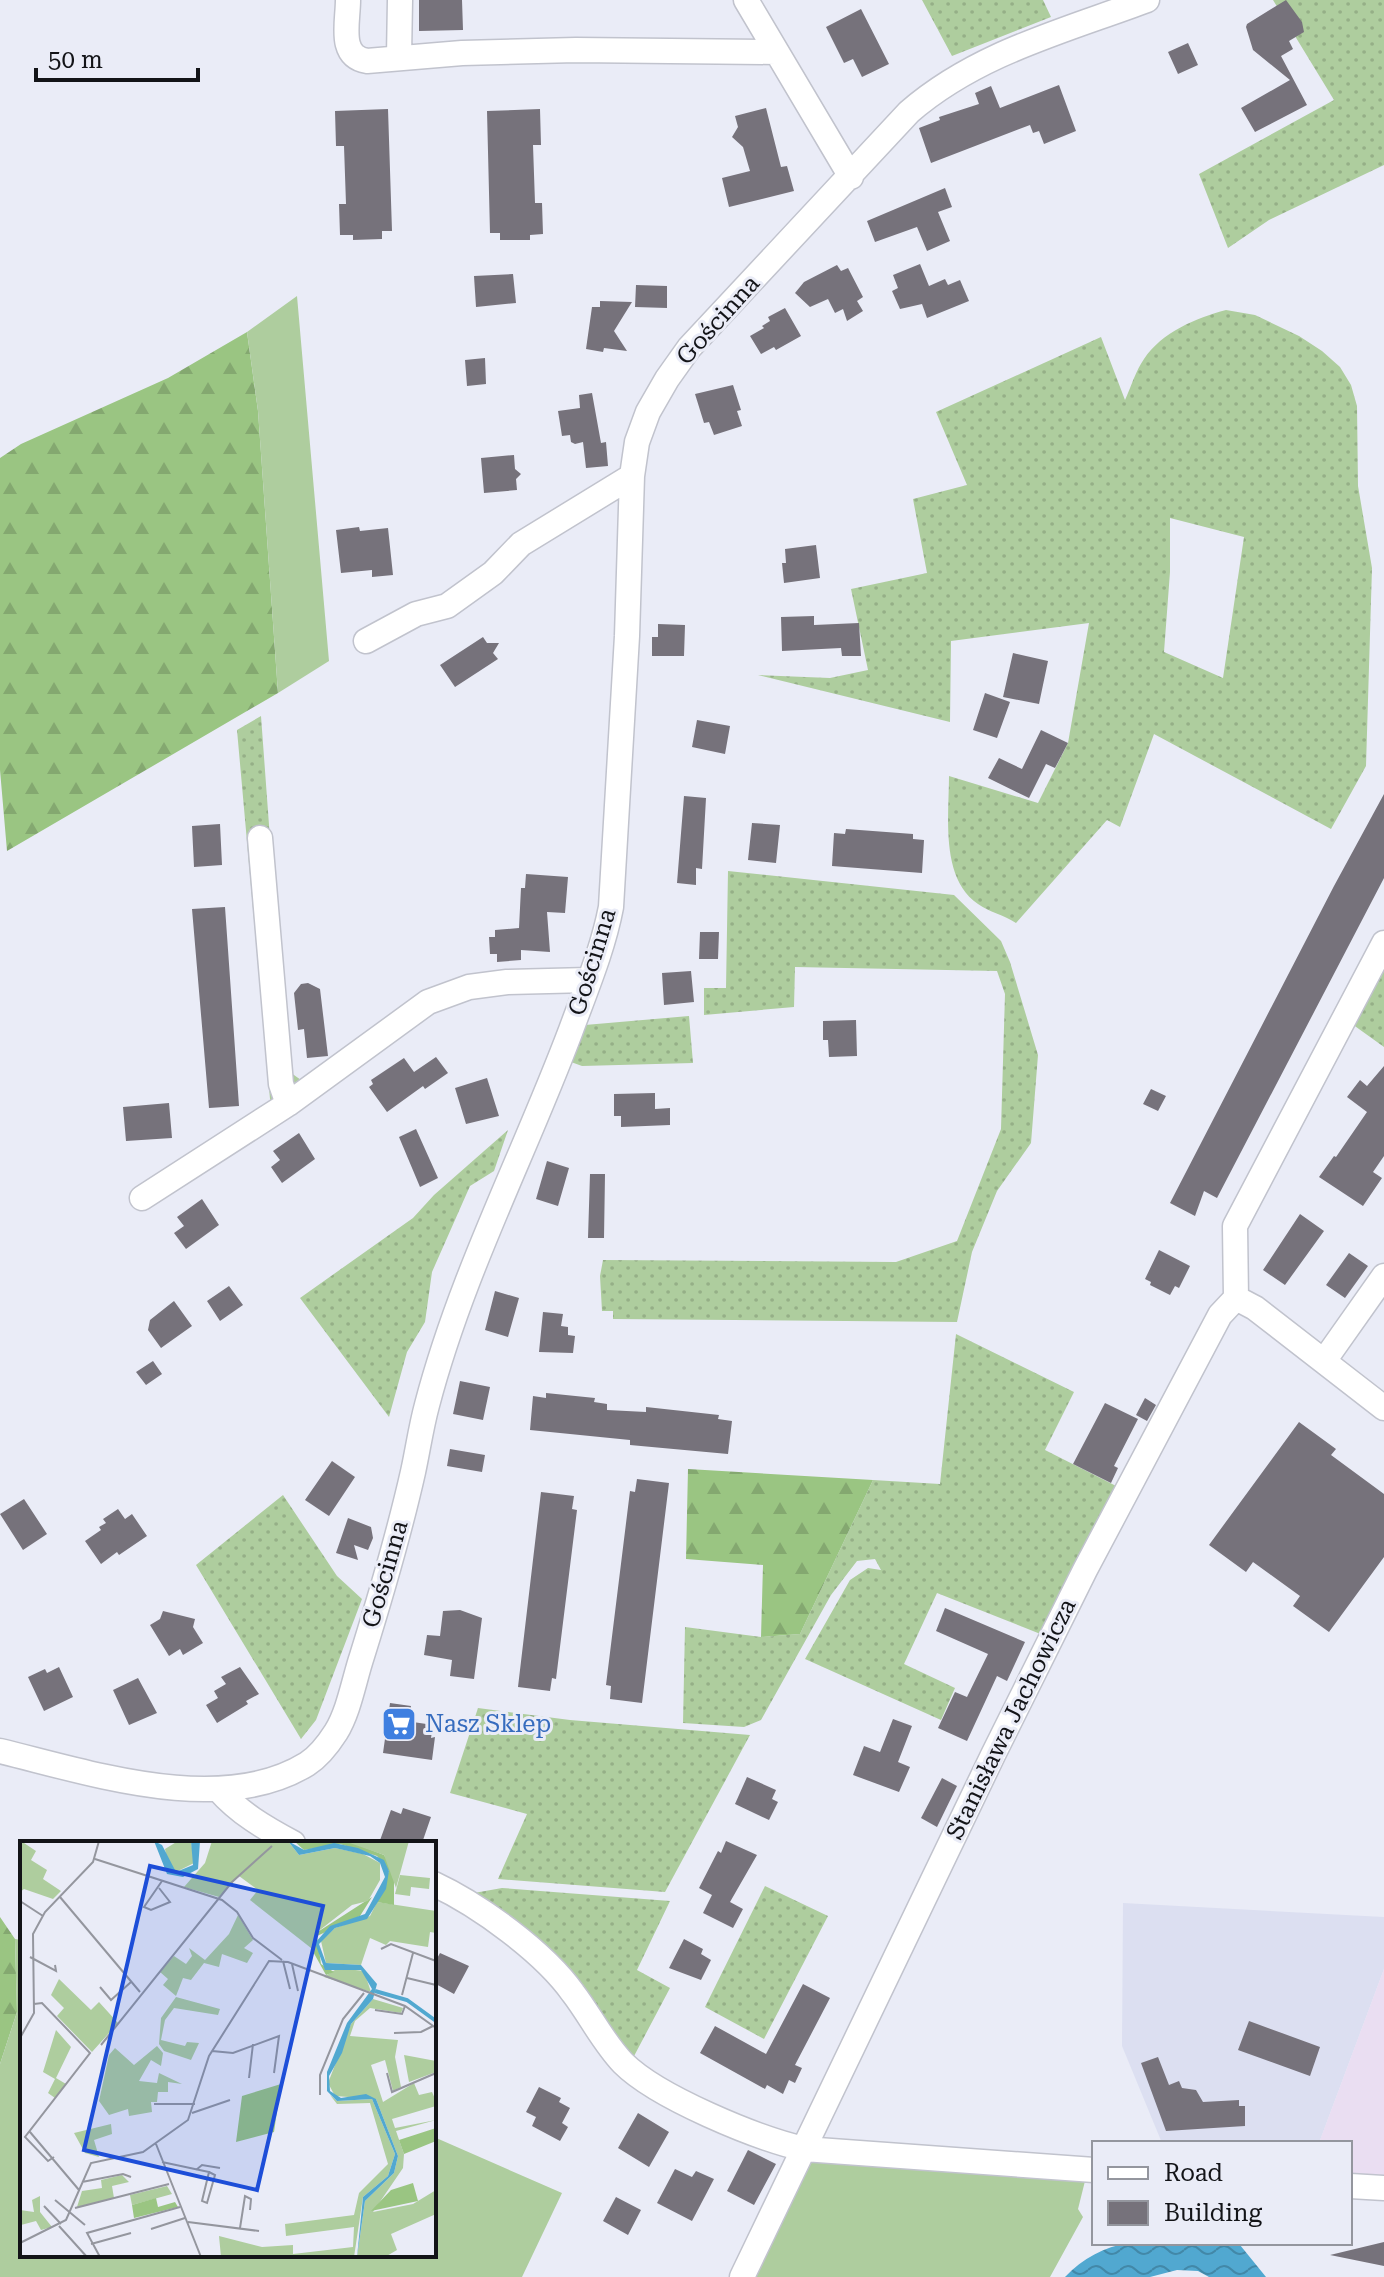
<svg xmlns="http://www.w3.org/2000/svg" width="1384" height="2277" font-family="'Roboto Serif',serif">
<style>
.built{fill:#dcdff1}
.education{fill:#eadef2}
.grass{fill:url(#grass-dots);fill-rule:evenodd}
.forest{fill:url(#forest-firs)}
.garden{fill:#aecd9e}
.water{fill:url(#water-waves)}
.building{fill:#76727b}
.lines{fill:none;stroke-linecap:round;stroke-linejoin:round}
.minor-casing{stroke:#c1c3cd;stroke-width:27}
.minor{stroke:#fff;stroke-width:24}
.labels{text-anchor:middle;dominant-baseline:central;stroke-width:6;stroke-linejoin:round;paint-order:stroke}
.street-label{font-size:24px;fill:#131418;stroke:#eaecf7}
.shop-label{font-size:24px;fill:#366cbe;stroke:#eaecf7;text-anchor:start}
.inset-river{fill:none;stroke:#51a8d0;stroke-width:4}
.inset-road{fill:none;stroke:#94969e;stroke-width:2}
.view{fill:#1d4ed8;fill-opacity:0.15;stroke:#1d4ed8;stroke-width:4}
.inset-edge{fill:none;stroke:#131418;stroke-width:4}
</style>
<defs>
<pattern id="grass-dots" width="8" height="8" patternUnits="userSpaceOnUse" patternTransform="scale(2)"><rect width="8" height="8" fill="#aecd9e"/><path d="M2 2h.1M6 6h.1" fill="none" stroke="#95af87" stroke-width="1.8" stroke-linecap="round"/></pattern>
<pattern id="forest-firs" width="22" height="20" patternUnits="userSpaceOnUse" patternTransform="scale(2)"><rect width="22" height="20" fill="#9ac582"/><path d="M5 1l3.5 6h-7zM16 11l3.5 6h-7z" fill="#84a870"/></pattern>
<pattern id="water-waves" width="16" height="10" patternUnits="userSpaceOnUse" patternTransform="scale(2)"><rect width="16" height="10" fill="#51a8d0"/><path d="M0 5q4-4 8 0t8 0" fill="none" stroke="#4288a8"/></pattern>
</defs>
<rect width="100%" height="100%" fill="#eaecf7"/>
<path class="built" d="M1123 1903 1384 1917V1969L1319 2143H1162L1122 2046Z"/>
<path class="education" d="M1384 1969V2175L1350 2173V2143H1319Z"/>
<path class="grass" d="M922 0H1043L1051 17 952 56Z
M1273 0H1384V165L1269 220 1228 248 1199 174 1334 100Z
M1226 310 1255 315 1299 336 1322 351 1340 367 1351 385 1357 406 1358 486 1372 568 1366 766 1331 829 1154 734 1120 827 1107 820 1016 923C1004 915 989 912 978 904 940 878 949 816 949 776L1038 803 1068 743 1089 623 951 641 950 722 758 675 830 678 868 670 851 589 927 573 913 499 967 485 936 412 1101 337 1125 400C1131 387 1136 370 1144 359 1162 332 1196 318 1226 310ZM1170 518 1244 537 1223 678 1164 652 1170 572Z
M261 716 287 1070 308 1085 271 1110 237 730Z
M728 871 954 895 1001 941 1010 962 1038 1055 1031 1143 997 1191 972 1252 957 1322 613 1319V1311H602L600 1276 603 1260 896 1262 957 1241 1001 1129 1005 994 997 971 795 967 794 1007 704 1015V988H726Z
M1384 965V1047L1352 1024Z
M689 1016 693 1063 582 1066 571 1062 585 1025Z
M508 1130 494 1171 470 1186 432 1272 425 1322 407 1352 389 1417 300 1298 413 1218 434 1195Z
M956 1334 1074 1392 1045 1450 1124 1490 1043 1635 937 1593 904 1664 955 1688 941 1720 805 1659 850 1580 868 1568 881 1570 875 1559 857 1561 831 1595 761 1720 744 1727 683 1723 685 1627 761 1637 800 1634 873 1480 940 1484Z
M283 1495 337 1576 362 1599 316 1720 301 1739 196 1565Z
M478 1708 570 1720 750 1735 665 1892 498 1879 527 1814 450 1793Z
M765 1886 828 1916 764 2039 705 2007Z
M502 1888 670 1901 637 1970 670 1988 633 2058 474 1893Z"/>
<path class="forest" d="M247 332 258 411 278 693 7 851 0 770V458L21 444 168 378Z
M688 1469 873 1480 800 1634 761 1637 763 1565 686 1559Z
M0 1917 15 1939 17 2012 0 2064Z"/>
<path class="garden" d="M297 296 329 661 278 693 258 411 247 332Z
M15 1939 22 1940V2255H434V2137L562 2193 522 2277H0V2064L17 2012Z
M807 2157 1086 2177 1078 2209 1083 2217 1050 2277H743Z"/>
<path class="water" d="M1129 2243H1233L1240 2245 1266 2277H1209L1198 2271 1177 2270 1150 2277H1065C1083 2258 1104 2247 1129 2243Z"/>
<path class="building" d="M419 0H462L463 30 419 31Z
M1286 0 1302 22 1304 32 1289 41 1293 49 1281 56 1307 105 1255 132 1241 108 1290 80 1253 50 1246 27 1247 24Z
M861 9 889 64 862 77 853 59 844 63 826 27Z
M1188 43 1198 65 1178 74 1168 52Z
M1059 85 1076 131 1044 144 1039 131 1033 133 1030 125 931 163 919 128 940 120 939 117 979 104 975 93 991 86 1000 108Z
M766 108 781 167 787 166 794 191 729 207 722 178 750 171 743 147 732 137 738 127 735 116Z
M388 109 392 231H382V239L353 240V235H340L339 204H346L344 146H336L335 111Z
M540 109 541 145H533L535 203H542L543 234 530 235V240H500V233H490L487 111Z
M945 188 952 207 938 212 950 241 927 251 917 227 875 242 867 221Z
M920 264 929 286 945 279 948 285 960 280 969 301 927 318 922 304 900 309 892 291 898 288 893 275Z
M837 265 841 271 848 268 863 297 857 301 863 311 847 321 843 309 835 313 828 299 810 307 795 293 804 282Z
M513 274 516 303 476 307 474 276Z
M636 285 667 286V308L635 307Z
M600 301 632 302 614 331 627 351 604 348 603 352 586 349 592 307H600Z
M785 308 801 336 776 350 774 347 761 354 750 336 764 328 762 326 770 321 768 317Z
M485 358 486 384 467 386 465 360Z
M733 385 741 410 737 411 742 426 714 435 709 422 704 423 695 394Z
M592 393 601 443 606 442 608 466 586 468 583 442 575 444 571 442 570 435 562 436 558 411 580 408 579 395Z
M514 455 515 469 521 474 516 479 517 490 484 493 481 458Z
M359 527 360 531 388 528 393 575 372 577V570L341 573 336 530Z
M816 545 820 578 784 583 782 563H786L785 549Z
M814 616V625L859 623 861 656H842L841 648 782 651 781 617Z
M658 624 685 625 684 656H652V637H658Z
M483 637 487 643H499L493 653 498 659 455 687 440 665Z
M1013 653 1048 661 1039 704 1003 697Z
M985 693 1010 702 997 738 973 730Z
M697 720 730 726 725 754 692 747Z
M1041 730 1068 743 1055 768 1046 764 1029 798 988 778 999 758 1022 769Z
M1384 794V878L1217 1198 1204 1191 1195 1216 1170 1203 1334 886Z
M684 796 706 798 702 869 696 868V885L677 883Z
M752 823 780 825 776 863 748 860Z
M220 824 222 865 194 867 192 826Z
M846 829 913 834V839L924 840 922 873 832 866 834 833 845 834Z
M526 874 568 877 565 913 547 912 550 952 521 950V960L497 962V954H490L489 937H495V930L519 928 521 888H525Z
M225 907 239 1106 209 1108 192 909Z
M700 932H719L718 959H699Z
M691 971 694 1002 664 1005 662 973Z
M308 983 320 989 328 1056 307 1058 304 1029 298 1030 294 993 301 984Z
M856 1020 857 1056 829 1057 828 1040H823V1021Z
M436 1057 448 1073 425 1089 423 1086 387 1112 369 1087 373 1084 371 1080 404 1058 414 1072Z
M1384 1066V1156L1373 1172 1382 1178 1363 1206 1319 1177 1334 1156 1336 1157 1367 1112 1347 1097 1360 1080 1367 1086Z
M487 1078 499 1116 466 1124 455 1088Z
M1151 1089 1166 1096 1158 1111 1143 1104Z
M655 1093V1109L670 1108V1125L621 1127V1116H614V1094Z
M169 1103 172 1138 126 1141 123 1107Z
M416 1129 438 1178 420 1187 399 1137Z
M299 1133 315 1159 282 1183 271 1167 280 1160 273 1151Z
M547 1161 569 1168 558 1206 536 1199Z
M590 1174H605L604 1238H588Z
M202 1199 219 1225 186 1249 174 1233 184 1226 177 1217Z
M1300 1214 1324 1231 1285 1285 1263 1270Z
M1159 1250 1190 1266 1179 1288 1175 1286 1170 1295 1150 1285 1151 1282 1145 1279Z
M1349 1253 1368 1266 1345 1298 1326 1285Z
M229 1286 243 1305 220 1321 207 1301Z
M495 1291 519 1298 508 1337 485 1330Z
M174 1301 192 1326 161 1348 148 1330 150 1320Z
M543 1312 563 1314 561 1326 568 1327V1335L575 1336 573 1353 539 1352Z
M153 1361 162 1374 146 1385 136 1372Z
M460 1381 490 1387 483 1420 453 1414Z
M546 1393 595 1398 594 1402 607 1404V1410L646 1412V1407L719 1415 718 1419 732 1421 728 1454 630 1445V1440L530 1430 533 1396 546 1398Z
M1145 1398 1156 1405 1147 1421 1136 1415Z
M1105 1403 1138 1419 1114 1466 1118 1468 1111 1483 1073 1464Z
M1299 1422 1336 1449 1331 1455 1384 1494V1557L1329 1632 1293 1606 1300 1596 1253 1562 1246 1572 1209 1545Z
M450 1449 485 1455 482 1472 447 1466Z
M332 1461 355 1477 329 1516 305 1500Z
M637 1479 669 1483 642 1703 610 1699 611 1686 606 1685 630 1491 635 1492Z
M541 1492 574 1496 572 1509 577 1510 556 1679 552 1678 550 1691 518 1687Z
M24 1499 47 1534 23 1550 0 1514Z
M118 1509 125 1519 132 1514 147 1536 119 1555 117 1552 101 1564 85 1541 101 1530 99 1527 106 1523 103 1519Z
M348 1518 371 1527 373 1538 368 1550 354 1545 358 1560 336 1553Z
M945 1608 1025 1642 1007 1681 997 1676 967 1741 938 1728 955 1692 967 1697 988 1654 936 1631Z
M460 1610 482 1618 474 1679 450 1676 452 1660 424 1655 427 1635 440 1636 443 1611Z
M163 1611 195 1619 193 1627 203 1643 183 1655 180 1649 169 1656 150 1625 160 1619Z
M59 1667 73 1697 44 1711 28 1677 45 1669 47 1673Z
M240 1667 259 1694 246 1701 248 1704 217 1723 206 1705 218 1698 214 1691 226 1684 221 1677Z
M138 1678 157 1713 129 1725 113 1690Z
M390 1703 411 1706 410 1712H414L413 1722 433 1725 431 1738 435 1737 432 1760 383 1753Z
M893 1719 912 1726 898 1762 910 1767 899 1792 853 1775 864 1746 880 1752Z
M747 1777 776 1790 772 1799 778 1802 769 1820 735 1804Z
M942 1778 957 1786 937 1827 921 1818Z
M403 1808 431 1817 422 1843H379L391 1810 401 1814Z
M726 1841 757 1855 730 1902 743 1909 733 1928 703 1913 712 1895 699 1888 718 1851 721 1853Z
M684 1939 703 1949 701 1954 711 1960 701 1980 669 1968Z
M440 1953 469 1966 454 1994 434 1983V1964Z
M803 1984 830 1998 795 2065 802 2068 795 2083 789 2080 783 2094 767 2085 765 2089 700 2053 715 2026 766 2054Z
M1249 2021 1320 2047 1310 2076 1238 2050Z
M1158 2057 1169 2085 1179 2081 1182 2088 1196 2090 1203 2102 1239 2100V2106H1245V2126L1166 2131 1141 2063Z
M539 2087 561 2098 559 2102 570 2108 562 2123 568 2127 560 2141 532 2126 536 2117 526 2112Z
M638 2113 669 2132 649 2167 618 2148Z
M748 2150 776 2164 754 2205 727 2191Z
M675 2169 692 2177 696 2171 714 2179 692 2221 657 2203Z
M616 2197 641 2210 628 2235 603 2221Z
M1384 2242V2266L1330 2255Z"/>
<g class="lines">
<g class="minor-casing">
<path id="minor" d="M348 0C348 23 338 56 367 61L462 53 576 50 776 52
M746 0 851 177
M399 56 400 0
M366 641 416 614 447 606 493 573 521 544 632 476
M260 838 281 1084 288 1104
M142 1198 288 1104 428 1002 469 987 507 982 589 980
M1236 1298 1235 1226 1384 943
M1236 1298 1255 1308 1384 1408
M1324 1361 1384 1276
M0 1751C91 1773 221 1817 307 1764 318 1757 329 1743 336 1732 349 1711 354 1680 362 1656 381 1595 399 1534 413 1472 418 1449 421 1427 427 1405 461 1275 524 1155 571 1030 586 989 603 949 611 907L627 636 632 476 637 442 648 412 667 379 689 348 909 112C977 53 1064 31 1147 0
M218 1789C239 1813 265 1828 293 1843
M434 1884C479 1905 544 1952 573 1993 590 2015 603 2042 623 2063 657 2097 756 2138 804 2149L1094 2170
M1350 2186 1384 2188
M742 2277 993 1755 1085 1570 1220 1315 1236 1298"/>
</g>
<use href="#minor" class="minor"/>
</g>
<defs>
<g id="supermarket-square" transform="scale(1.8)"><rect x="-9" y="-9" width="18" height="18" rx="4" fill="#3f7fe0" stroke="#eaecf7"/><path d="M-6-5.5h2.5l.6 2H6L4.5 2H-2.5L-4.4-4H-6ZM-1.5 3.2a1.3 1.3 0 1 0 .1 0ZM3 3.2a1.3 1.3 0 1 0 .1 0Z" fill="#fff"/></g>
</defs>
<g fill-rule="evenodd">
<use href="#supermarket-square" x="399" y="1724"/>
</g>
<g class="labels">
<g class="street-label">
<text transform="translate(718 320) rotate(-48)">Gościnna</text>
<text transform="translate(592 962) rotate(-73)">Gościnna</text>
<text transform="translate(385 1574) rotate(-74)">Gościnna</text>
<text transform="translate(1011 1719) rotate(-64)">Stanisława Jachowicza</text>
</g>
<g class="shop-label">
<text x="425" y="1724">Nasz Sklep</text>
</g>
</g>
<g transform="translate(20 1841)">
<rect width="416" height="416" fill="#eaecf7"/>
<path d="M1 0 16 10 11 19 27 29 23 38 41 50 33 58 4 48 0 51ZM158 0H171L174 22 156 31 148 24 145 8ZM380 34 410 37 409 48 391 46 390 55 375 53ZM357 61 416 70V92L410 91 408 106 370 100 366 104 350 97 341 124 306 122 301 100 315 87 350 75ZM218 74 233 99 224 107 233 112 227 122 202 113 199 126 184 122 171 139 163 137 156 155 143 144 148 138 140 131 154 115 166 123 172 115 169 107 185 119 209 93ZM318 127 344 130 351 151 304 136ZM39 138 71 169 79 161 98 182 72 211 37 175 44 167 31 154ZM156 156 200 168 198 174 154 167 145 179 141 199 165 205 167 201 179 202 171 219 144 210 139 203 141 177ZM353 158 383 167 381 172 350 167 335 180 330 195 378 199 375 216 381 246 373 250 365 219 351 224 363 261 394 242 399 254 412 251 416 260V265L372 278 375 287 416 279 376 290 384 313 383 327 353 371 393 363 416 349V373L371 393 377 409 365 416H337L345 360 374 332 378 315 356 258 315 255 308 242 331 183ZM36 189 51 206 36 237 46 243 35 257 28 252 35 238 23 231ZM137 205 143 212 141 225 131 219 119 240 137 242 139 232 162 243 148 241V251H138L137 261H131L132 271 109 275 108 268 89 274 79 260 89 214 95 207 114 224ZM310 254 317 260 352 258 375 313 368 335 343 356 334 416H201L199 395 242 406 273 404V413L333 406 334 386 266 395 265 383 334 374 339 352 368 323 350 262 317 263ZM91 283 92 293 74 299 79 316 65 312 54 292ZM102 334 109 341 92 345 94 357 57 366 62 350 82 347 81 339ZM147 345 152 353 112 364 110 354ZM20 355V371L32 386 21 389 16 380 1 384 0 369 14 371 12 359Z" fill="#aecd9e"/>
<path d="M274 0H328L364 14 374 31V64L357 61 369 30 357 15 320 3 284 9ZM352 56 340 75 297 95 301 123 314 131 306 134 291 107 296 92ZM261 243 254 291 216 301 222 255ZM416 287V300L384 313 379 299ZM393 342 398 360 351 370 371 349ZM136 357 138 366 155 361 158 366 114 377 112 364Z" fill="#9ac582"/>
<path d="M384 214 416 220V231L389 241Z" fill="#aecd9e"/>
<path d="M192 0H268L279 14 315 7 343 13 360 22V39L348 60 332 64 296 92 291 107 230 59 238 49 219 35 199 56 164 46 185 22ZM324 0H389L376 47 364 14Z" fill="#aecd9e"/>
<path d="M134 0 142 4 156 31 173 24 171 0H180L178 28 163 36 147 33ZM268 0 284 9 314 2 338 7 364 19 369 30 366 48 347 78 315 87 299 103 306 122 341 124 357 143 353 158 331 183 322 212 309 235 310 250 321 257 346 253 356 258 378 315 374 332 345 360 337 416 343 356 368 335 375 313 352 258 317 260 307 250V231L327 182 352 148 341 129H305L295 102 310 85 345 73 365 36 360 22 350 15 315 7 279 14Z" fill="#51a8d0"/>
<path class="inset-river" d="M355 150 387 159 416 180"/>
<path class="inset-road" d="M75 18 202 59 217 71 233 97 262 119M139 47 150 61 131 69 124 66 142 40M40 56 120 151M0 60 23 75M361 108 371 103 416 120M10 116 36 130 35 124M263 120 270 148M272 123 278 150M387 137 416 144M80 146 91 159 111 141M382 154 393 112M14 163 22 162 70 212 5 296 28 320 34 316M355 169 382 173 385 165M374 192 401 191 413 185M0 197 14 172 13 93 25 71 73 21 79 0M81 204 212 41 252 5M192 210 213 212 259 195 254 232M367 232 372 251 416 232M229 237 233 203M300 254V234L323 178 344 152M134 263H175M172 272 210 259M10 291 59 349M136 303 181 416M142 321 189 331 182 360 187 362 195 334 189 331M176 329 182 324 200 327M62 341 103 333 111 336M35 359 65 384M24 365 41 383M55 367 149 343M168 381 239 390M39 385 67 416M220 387 225 355 231 358 230 369M131 388 165 377M0 402 46 379 71 322 123 311 168 279 189 215 249 120 268 121 385 165 416 187M71 403 111 392M80 416 67 392 160 366"/>
<path class="view" d="M130 25 303 65 237 349 64 309Z"/>
<rect width="416" height="416" class="inset-edge"/>
</g>
<rect x="1092" y="2141" width="260" height="104" fill="#eaecf7" stroke="#94969e" stroke-width="2"/>
<rect x="1108" y="2167" width="40" height="12" fill="#ffffff" stroke="#94969e" stroke-width="2"/>
<text x="1164" y="2181" font-size="24" fill="#131418">Road</text>
<rect x="1108" y="2201" width="40" height="24" fill="#76727b" stroke="#94969e" stroke-width="2"/>
<text x="1164" y="2221" font-size="24" fill="#131418">Building</text>
<path d="M36 68v12h162v-12" fill="none" stroke="#131418" stroke-width="4"/>
<text x="48" y="68" font-size="24" fill="#131418" stroke="#eaecf7" stroke-width="6" paint-order="stroke">50 m</text>
</svg>
